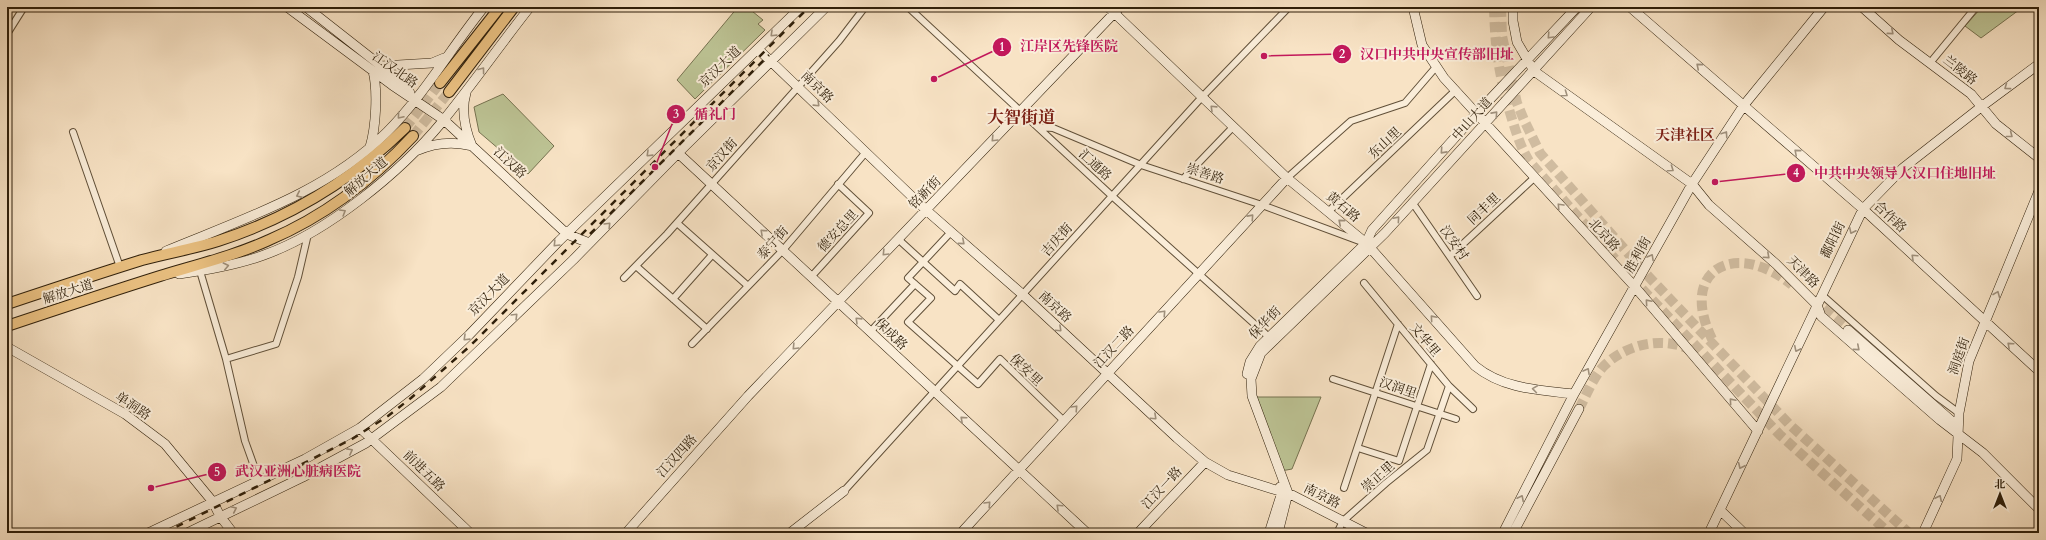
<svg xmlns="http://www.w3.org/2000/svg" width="2046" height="540" font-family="Cardo,'Noto Serif SC',serif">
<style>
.green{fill:#bdc495;stroke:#767250}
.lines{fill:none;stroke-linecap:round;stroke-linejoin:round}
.primary-tunnel{stroke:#d0bca0;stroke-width:10;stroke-dasharray:10 5;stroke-linecap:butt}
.street-casing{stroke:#615039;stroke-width:8}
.secondary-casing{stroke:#2f1f0a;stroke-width:10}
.primary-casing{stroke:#2f1f0a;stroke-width:12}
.street{stroke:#faedd9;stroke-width:6}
.secondary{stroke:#faedd9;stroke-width:9}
.primary{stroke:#ecc282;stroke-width:10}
.rail{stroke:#2f1f0a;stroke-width:2.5;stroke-dasharray:7 7;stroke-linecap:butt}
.oneway{stroke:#9f907c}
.labels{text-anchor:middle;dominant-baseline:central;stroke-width:4;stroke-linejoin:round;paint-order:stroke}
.street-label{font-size:13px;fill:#2f1f0a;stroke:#faedd9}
.quarter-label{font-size:15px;font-weight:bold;fill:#7a1f14;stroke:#faedd9}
.district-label{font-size:17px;font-weight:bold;fill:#7a1f14;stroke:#faedd9}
.leader{fill:none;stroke:#c2185b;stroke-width:1.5}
.callout-dot{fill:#c2185b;stroke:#faedd9;stroke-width:1.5}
.mark-label{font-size:12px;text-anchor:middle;font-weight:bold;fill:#fff}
.callout-label{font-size:14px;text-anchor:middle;font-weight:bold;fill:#c2185b;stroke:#faedd9;stroke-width:4;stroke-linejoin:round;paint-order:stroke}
</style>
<rect width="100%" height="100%" fill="#f8e3c5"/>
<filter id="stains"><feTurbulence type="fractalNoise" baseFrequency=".005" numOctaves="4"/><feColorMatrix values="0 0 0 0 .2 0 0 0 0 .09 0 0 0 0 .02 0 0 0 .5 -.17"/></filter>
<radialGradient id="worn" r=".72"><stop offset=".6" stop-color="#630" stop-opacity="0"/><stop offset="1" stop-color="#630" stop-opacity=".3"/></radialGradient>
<path class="green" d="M738 7H747L763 20 758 24 765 30 695 99 677 80Z
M1982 7H2023L1981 38 1965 26Z
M503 94 554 146 528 174 479 132 474 107Z
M1256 397H1321L1292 469 1281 471Z"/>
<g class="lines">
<path class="primary-tunnel" d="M1494 7C1495 48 1499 76 1511 116 1516 132 1520 146 1529 161L1615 259
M1501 7 1502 36 1517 103 1524 120 1540 153 1649 277 1790 425 1909 533
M405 128 440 83
M413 136 449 92
M1642 289 1780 435 1889 533
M1812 299 1848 330
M1712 339C1677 267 1738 240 1792 285
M1579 409C1586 396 1592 380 1602 368 1623 345 1662 335 1691 350"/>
<g class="street-casing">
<path id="street" d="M908 7 1112 196 1269 337
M7 34 24 7
M1930 63 1976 7
M1038 127 1053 128 1141 165 1262 205 1362 242
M73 132 120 267
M1287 178 1351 121 1405 103 1436 67
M1183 179 1233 127
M1412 202 1477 296
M1329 211 1456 90
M677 223 748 286
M951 232 908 278 931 298 908 322 978 384 1000 359 1064 421
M898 239 955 291 960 284 999 320
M1450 256 1534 178
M636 266 707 329
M200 271 226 359 245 441 259 480
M811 277 869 213 838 184
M624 278 667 234 839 41 865 7
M1364 283 1449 386 1473 409
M1822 295 1936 396 1959 413
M673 299 712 255
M870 332 915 284
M692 344 783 250 866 152
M226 359 276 344 298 277 308 234
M1333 379 1456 419
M1358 448 1399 461 1431 364
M1344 488 1398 324
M844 491 1202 97 1289 7
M1337 533 1343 521 1386 483 1427 450 1449 386"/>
</g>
<g class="secondary-casing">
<path id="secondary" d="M287 7 392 85 444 120 567 234 589 243
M306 7 399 80 410 93
M1108 7 1287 178 1366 243 1475 366C1503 389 1539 390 1574 394
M1413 7 1422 45 1444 78 1635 287 1758 431
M1513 7V21L1517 42 1534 71 1692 184 1709 205 1776 264 1817 305 1821 316 1940 420 1983 453 2039 509
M1630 7 1863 209 2039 371
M1862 7 1899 40 1971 94 1996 124 2039 158
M758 49 926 210 1022 294 1177 438 1205 462 1228 475 1292 495 1366 533
M381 66 432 63 444 58
M370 147C376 127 378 91 373 71
M416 151C434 143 453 141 472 146 465 129 461 110 466 93
M678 153 1087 533
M166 251C243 219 327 192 387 132 424 95 451 48 484 7
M179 274C208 270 237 265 264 255 326 233 400 173 442 122 472 85 500 45 530 7
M1848 330 1955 424 1958 431
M7 347 125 414 165 444 213 502 220 516 233 533
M1247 374 1250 362 1260 346 1366 243 1372 230 1477 113 1577 7
M360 428 470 533
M1720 510 1744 533
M148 533 305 459 360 428 423 379 469 335 559 241 801 7
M187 533 303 477 366 443 441 387 573 260 678 153 826 7
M626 533 748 396 1120 7
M790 533 844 491
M961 533 1287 178
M1138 533 1205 462
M1269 533 1282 492 1280 487
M1278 533 1288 493 1252 396 1251 379 1261 353 1385 233 1591 7
M1503 533 1574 394 1692 184 1744 105 1824 7
M1513 533 1579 409
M1709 533 1863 209 1903 168 1981 107 2039 64
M1923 533 1957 459 1959 413 1969 361 2039 191"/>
</g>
<g class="primary-casing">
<path id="primary" d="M440 83 500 7
M449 92 514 7
M7 304C52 289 97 274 142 260 167 253 193 249 218 241 289 218 352 180 405 128
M7 326C58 309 109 292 160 276 196 265 234 256 269 240 323 217 373 179 413 136"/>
</g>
<use href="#street" class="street"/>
<use href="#secondary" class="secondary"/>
<use href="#primary" class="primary"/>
<path class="rail" d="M590 234 769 55
M164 533 352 439 388 416 411 398 469 347 809 7"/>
</g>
<defs><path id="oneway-chevron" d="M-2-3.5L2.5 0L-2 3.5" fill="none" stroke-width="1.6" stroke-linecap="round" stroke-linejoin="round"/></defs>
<g class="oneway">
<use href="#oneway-chevron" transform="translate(1891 32) rotate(41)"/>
<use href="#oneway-chevron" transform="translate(773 34) rotate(136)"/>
<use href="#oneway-chevron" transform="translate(1550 36) rotate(133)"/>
<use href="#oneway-chevron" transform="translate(1699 66) rotate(-140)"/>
<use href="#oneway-chevron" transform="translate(482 70) rotate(-53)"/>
<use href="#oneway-chevron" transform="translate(2007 87) rotate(144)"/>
<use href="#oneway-chevron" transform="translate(1565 94) rotate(35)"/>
<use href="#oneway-chevron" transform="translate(817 104) rotate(44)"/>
<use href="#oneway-chevron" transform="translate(1213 108) rotate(-136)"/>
<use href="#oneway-chevron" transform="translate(1495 114) rotate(-48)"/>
<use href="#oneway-chevron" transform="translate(400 116) rotate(130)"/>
<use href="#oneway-chevron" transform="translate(1725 134) rotate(-56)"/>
<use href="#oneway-chevron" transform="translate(2010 135) rotate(38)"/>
<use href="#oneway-chevron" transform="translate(994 139) rotate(134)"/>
<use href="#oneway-chevron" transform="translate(1443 151) rotate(132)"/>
<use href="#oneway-chevron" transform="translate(1797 152) rotate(-139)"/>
<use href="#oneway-chevron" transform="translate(649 154) rotate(136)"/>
<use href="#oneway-chevron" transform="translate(1671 169) rotate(35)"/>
<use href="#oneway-chevron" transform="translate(299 195) rotate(156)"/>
<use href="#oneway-chevron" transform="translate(1560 206) rotate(-133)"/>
<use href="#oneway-chevron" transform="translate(343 212) rotate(-31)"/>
<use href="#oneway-chevron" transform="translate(1251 217) rotate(-48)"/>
<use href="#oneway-chevron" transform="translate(1397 219) rotate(-49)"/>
<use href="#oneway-chevron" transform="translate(1341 222) rotate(-140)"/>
<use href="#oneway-chevron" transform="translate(608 225) rotate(-46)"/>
<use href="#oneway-chevron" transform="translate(1852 231) rotate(116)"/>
<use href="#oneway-chevron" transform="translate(763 232) rotate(-137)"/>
<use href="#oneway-chevron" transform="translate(962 242) rotate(41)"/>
<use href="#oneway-chevron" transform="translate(556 244) rotate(134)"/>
<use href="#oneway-chevron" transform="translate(885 253) rotate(134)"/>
<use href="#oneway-chevron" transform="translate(1767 256) rotate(42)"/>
<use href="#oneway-chevron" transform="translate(1651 257) rotate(-61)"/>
<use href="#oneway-chevron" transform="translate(1914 257) rotate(-137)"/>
<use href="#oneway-chevron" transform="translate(226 266) rotate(-12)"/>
<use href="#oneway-chevron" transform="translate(1997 294) rotate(-68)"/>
<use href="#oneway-chevron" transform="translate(1648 302) rotate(-131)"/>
<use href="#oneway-chevron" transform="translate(1163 313) rotate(-47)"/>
<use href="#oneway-chevron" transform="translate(515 316) rotate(-45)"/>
<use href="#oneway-chevron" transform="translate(1433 318) rotate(-131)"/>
<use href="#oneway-chevron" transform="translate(858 320) rotate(-136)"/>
<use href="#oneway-chevron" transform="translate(1059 329) rotate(43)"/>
<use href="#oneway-chevron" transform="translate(466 338) rotate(136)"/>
<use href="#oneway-chevron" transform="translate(2010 345) rotate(-138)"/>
<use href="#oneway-chevron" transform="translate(795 347) rotate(134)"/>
<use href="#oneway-chevron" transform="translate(1857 348) rotate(41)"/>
<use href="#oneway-chevron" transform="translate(1797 349) rotate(116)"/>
<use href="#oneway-chevron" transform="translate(1587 371) rotate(-61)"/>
<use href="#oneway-chevron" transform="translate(1535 389) rotate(-172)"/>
<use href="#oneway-chevron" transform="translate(1732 401) rotate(-131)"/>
<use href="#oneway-chevron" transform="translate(1075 408) rotate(-47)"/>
<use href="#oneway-chevron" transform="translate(1154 417) rotate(43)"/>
<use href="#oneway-chevron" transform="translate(963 419) rotate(-138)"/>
<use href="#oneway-chevron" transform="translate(350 451) rotate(-28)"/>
<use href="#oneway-chevron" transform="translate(1741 466) rotate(115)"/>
<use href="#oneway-chevron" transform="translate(1521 498) rotate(-63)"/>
<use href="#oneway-chevron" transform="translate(1939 498) rotate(-65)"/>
<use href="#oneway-chevron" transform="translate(988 504) rotate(-47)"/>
<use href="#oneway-chevron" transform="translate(1059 507) rotate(-137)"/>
<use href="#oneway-chevron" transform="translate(234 509) rotate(-25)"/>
</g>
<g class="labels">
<g class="street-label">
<text transform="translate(720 67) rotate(-44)">京汉大道</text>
<text transform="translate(395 70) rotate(35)">江汉北路</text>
<text transform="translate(1960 70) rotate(38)">兰陵路</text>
<text transform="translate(817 87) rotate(44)">南京路</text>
<text transform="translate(1472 119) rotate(-48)">中山大道</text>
<text transform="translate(1385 143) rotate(-43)">东山里</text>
<text transform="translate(722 155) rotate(-48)">京汉街</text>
<text transform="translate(510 163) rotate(43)">江汉路</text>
<text transform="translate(1095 165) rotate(43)">汇通路</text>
<text transform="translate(1205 174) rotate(18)">崇善路</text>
<text transform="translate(366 177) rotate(-41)">解放大道</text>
<text transform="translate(925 193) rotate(-46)">铭新街</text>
<text transform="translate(1343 207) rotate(40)">黄石路</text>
<text transform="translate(1484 209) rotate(-43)">同丰里</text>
<text transform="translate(1890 217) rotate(43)">合作路</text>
<text transform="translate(838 231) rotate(-47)">德安总里</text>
<text transform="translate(1604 235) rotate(47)">北京路</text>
<text transform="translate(1057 240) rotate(-48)">吉庆街</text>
<text transform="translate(1833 240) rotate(-64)">鄱阳街</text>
<text transform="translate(773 243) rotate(-48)">泰宁街</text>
<text transform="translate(1454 243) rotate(55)">汉安村</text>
<text transform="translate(1638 255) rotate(-61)">胜利街</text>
<text transform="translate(1803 272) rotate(45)">天津路</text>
<text transform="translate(68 292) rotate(-18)">解放大道</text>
<text transform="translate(489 295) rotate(-46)">京汉大道</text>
<text transform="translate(1055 307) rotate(43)">南京路</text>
<text transform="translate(1265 323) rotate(-46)">保华街</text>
<text transform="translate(891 334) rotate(44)">保成路</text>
<text transform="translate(1425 340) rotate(50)">文华里</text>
<text transform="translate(1114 347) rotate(-47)">江汉二路</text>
<text transform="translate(1959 356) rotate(-71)">洞庭街</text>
<text transform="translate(1026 370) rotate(44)">保安里</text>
<text transform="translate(1398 388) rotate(19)">汉润里</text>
<text transform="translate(133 406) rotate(34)">单洞路</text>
<text transform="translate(677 456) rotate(-48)">江汉四路</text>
<text transform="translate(424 471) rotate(44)">前进五路</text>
<text transform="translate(1378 477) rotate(-41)">崇正里</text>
<text transform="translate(1162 488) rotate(-47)">江汉一路</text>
<text transform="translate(1322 496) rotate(27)">南京路</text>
</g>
<g class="quarter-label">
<text x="1685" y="135">天津社区</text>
</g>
<g class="district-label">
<text x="1021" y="117">大智街道</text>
</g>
</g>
<path class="leader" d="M934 79L1002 47M1264 56L1342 54M655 167L676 114M1715 182L1796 173M151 488L217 472"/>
<g class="callout-dot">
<circle cx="934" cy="79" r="4"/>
<circle cx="1264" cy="56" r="4"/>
<circle cx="655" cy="167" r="4"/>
<circle cx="1715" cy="182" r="4"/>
<circle cx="151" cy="488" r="4"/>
<circle cx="1002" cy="47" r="10"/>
<circle cx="1342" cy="54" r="10"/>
<circle cx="676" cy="114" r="10"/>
<circle cx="1796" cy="173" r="10"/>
<circle cx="217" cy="472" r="10"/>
</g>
<g class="mark-label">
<text x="1002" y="51">1</text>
<text x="1342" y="58">2</text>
<text x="676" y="118">3</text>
<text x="1796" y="177">4</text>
<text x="217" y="476">5</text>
</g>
<g class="callout-label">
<text x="1069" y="51">江岸区先锋医院</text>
<text x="1437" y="59">汉口中共中央宣传部旧址</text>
<text x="715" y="119">循礼门</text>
<text x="1905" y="178">中共中央领导人汉口住地旧址</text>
<text x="298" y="476">武汉亚洲心脏病医院</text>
</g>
<rect width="2046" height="540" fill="none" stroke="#f8e3c5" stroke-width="24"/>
<rect x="8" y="8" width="2030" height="524" fill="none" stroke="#2f1f0a" stroke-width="2"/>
<rect x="12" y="12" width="2022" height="516" fill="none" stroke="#2f1f0a"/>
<g transform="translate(2000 494)" stroke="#faedd9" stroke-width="3" paint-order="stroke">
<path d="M0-3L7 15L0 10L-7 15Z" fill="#2f1f0a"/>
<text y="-6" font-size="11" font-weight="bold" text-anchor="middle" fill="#2f1f0a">北</text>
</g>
<rect width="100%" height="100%" filter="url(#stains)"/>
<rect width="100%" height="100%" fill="url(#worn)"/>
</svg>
